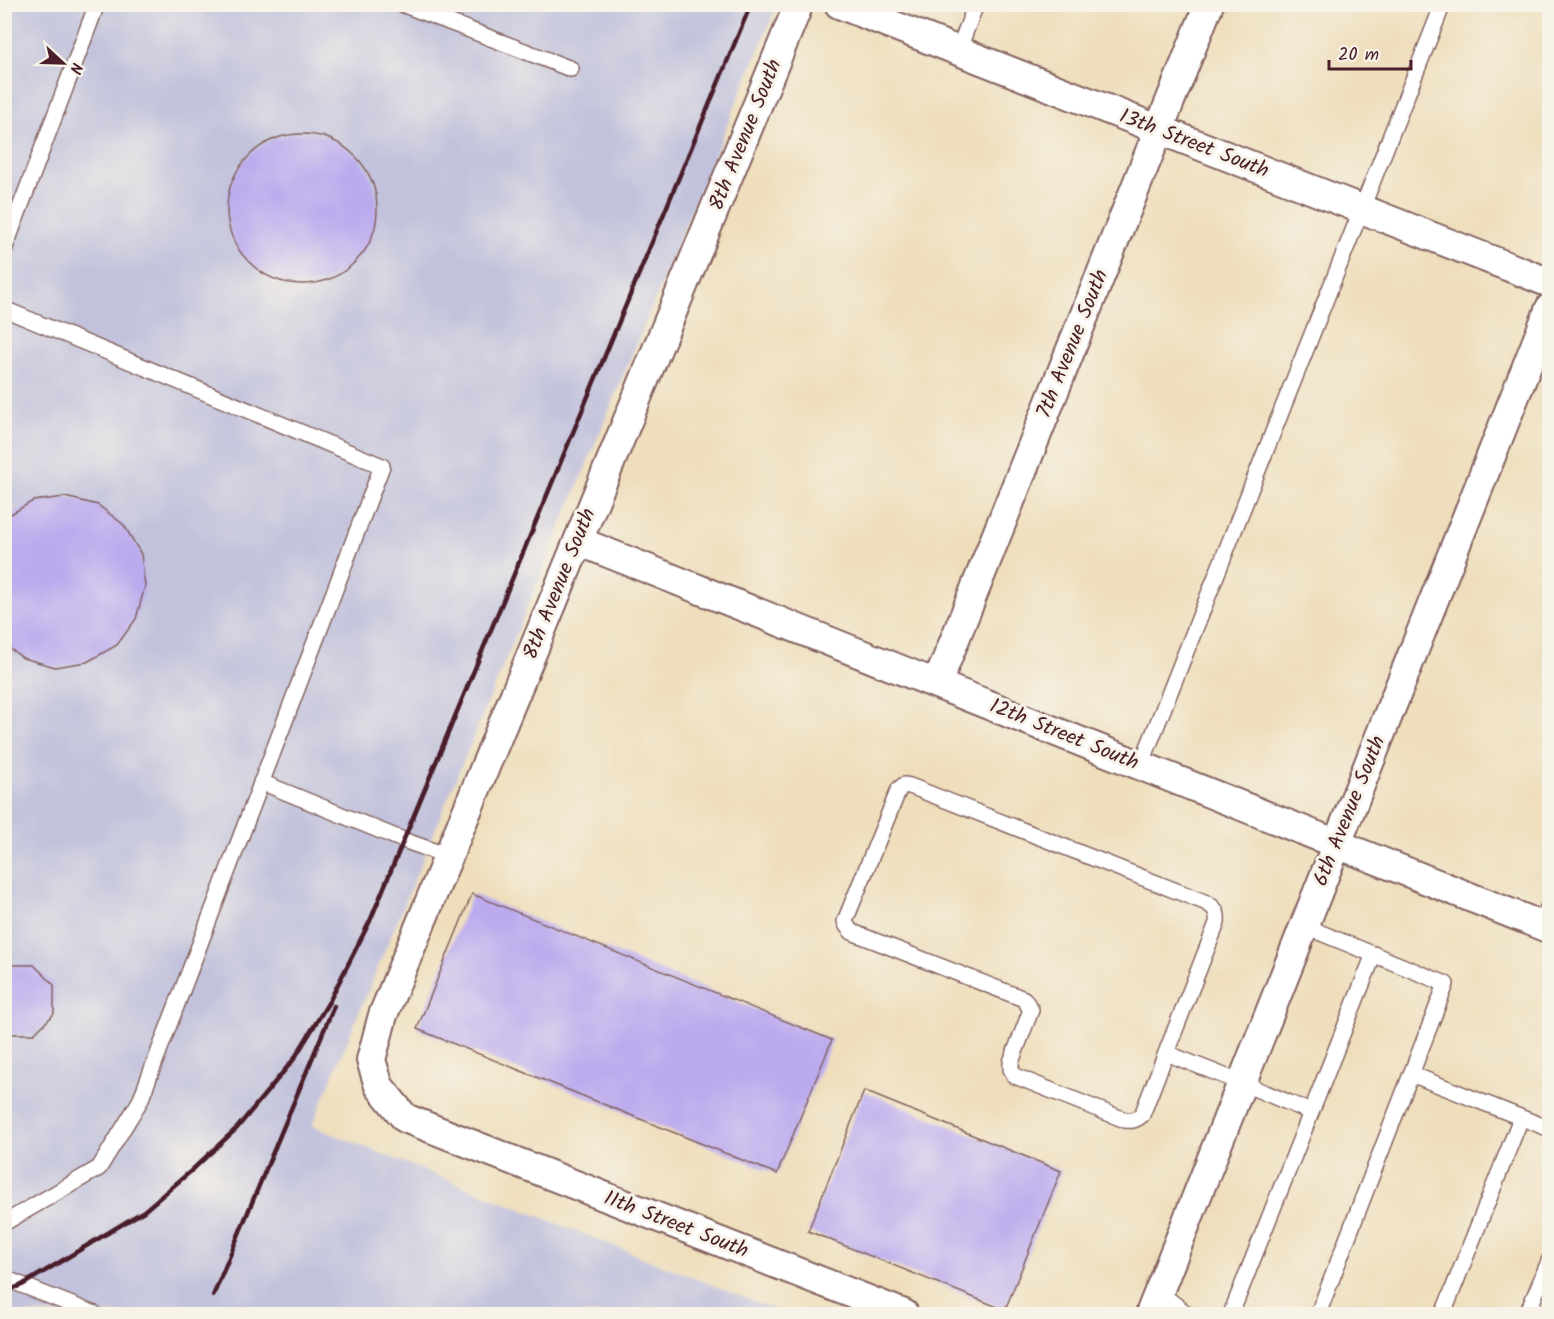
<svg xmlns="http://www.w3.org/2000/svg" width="1554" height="1319" font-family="Kalam,sans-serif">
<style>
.industrial{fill:#c2c2dc}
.building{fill:#bbabee}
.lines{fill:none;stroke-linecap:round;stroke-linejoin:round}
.service-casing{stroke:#83625e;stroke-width:18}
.minor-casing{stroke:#83625e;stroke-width:32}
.service{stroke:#fff;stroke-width:15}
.minor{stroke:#fff;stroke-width:28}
.rail{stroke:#4a1f2b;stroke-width:4.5}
.labels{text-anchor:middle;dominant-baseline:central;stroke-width:6;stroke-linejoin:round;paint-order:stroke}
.street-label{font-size:21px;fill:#4a1f2b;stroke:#f7f3e8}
</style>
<rect width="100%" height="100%" fill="#f7f3e8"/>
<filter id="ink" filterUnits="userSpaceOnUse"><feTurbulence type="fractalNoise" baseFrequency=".0167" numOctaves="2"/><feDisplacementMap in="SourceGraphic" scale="12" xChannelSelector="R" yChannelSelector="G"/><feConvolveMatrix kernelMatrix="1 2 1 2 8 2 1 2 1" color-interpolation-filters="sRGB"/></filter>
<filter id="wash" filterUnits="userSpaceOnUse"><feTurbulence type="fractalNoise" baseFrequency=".008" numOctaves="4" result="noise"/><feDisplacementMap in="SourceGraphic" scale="24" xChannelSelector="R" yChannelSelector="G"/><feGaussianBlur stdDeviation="1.35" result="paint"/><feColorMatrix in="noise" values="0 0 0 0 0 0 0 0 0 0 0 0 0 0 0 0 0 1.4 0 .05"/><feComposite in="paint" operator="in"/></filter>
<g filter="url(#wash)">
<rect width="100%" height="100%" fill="#eedebc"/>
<path class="industrial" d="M5 5H777L312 1126 785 1314H5Z"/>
<g id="blocks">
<path class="building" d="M227 209a75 75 0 1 1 150 0a75 75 0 1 1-150 0Z
M65 497 98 505 124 525 141 554 145 586 136 619 117 645 87 662 55 667 23 658 4 644V518L33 501Z
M472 894 832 1040 777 1174 417 1029Z
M5 965H34L54 985V1014L34 1034H6L4 1033Z
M4 1083 9 1088V1117L4 1122Z
M864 1091 1061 1171 1005 1310 808 1231Z"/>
</g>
</g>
<g filter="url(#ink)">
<use href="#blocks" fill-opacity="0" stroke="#83625e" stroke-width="1.5"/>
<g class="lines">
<g class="service-casing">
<path id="service" d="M402 4 571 69
M958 51 976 4
M4 250 97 4
M4 309 382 466 140 1101 99 1168 4 1223
M1141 765 1443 4
M261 782 403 840 448 856
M1541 925 1550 903
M1304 926 1446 984 1318 1314
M1166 1053 1142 1115C1136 1120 1132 1121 1125 1120L1015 1076 1011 1069V1062L1031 1010 1024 999 852 932 847 926 845 921 899 789 904 785 910 786 1207 903C1216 909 1218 912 1217 923L1166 1053 1242 1083 1311 1112
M1411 1074 1550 1129
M4 1278 95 1314
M1159 1292 1187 1314
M1231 1314 1374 954
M1443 1314 1521 1118
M1527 1314 1550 1259"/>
</g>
<g class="minor-casing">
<path id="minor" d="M799 4 383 1015 371 1060 379 1086 405 1118 904 1314
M839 4 1550 283
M578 541 1550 929
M937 684 1209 4
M1150 1314 1550 308"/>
</g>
<use href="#service" class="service"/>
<use href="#minor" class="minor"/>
<path class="rail" d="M4 1292 22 1285 144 1211 191 1171 237 1128 294 1059 330 1000 370 921 751 4
M213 1296 334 1006"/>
</g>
</g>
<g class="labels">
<g class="street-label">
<text transform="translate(746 135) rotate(-68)">8th Avenue South</text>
<text transform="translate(1194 144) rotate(21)">13th Street South</text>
<text transform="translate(1073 344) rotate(-68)">7th Avenue South</text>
<text transform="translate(560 584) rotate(-68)">8th Avenue South</text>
<text transform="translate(1064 735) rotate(22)">12th Street South</text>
<text transform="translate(1350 811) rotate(-68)">6th Avenue South</text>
<text transform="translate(676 1225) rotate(21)">11th Street South</text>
</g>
</g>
<rect width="1554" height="1319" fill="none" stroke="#f7f3e8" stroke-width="24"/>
<g transform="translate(63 63) rotate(112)" stroke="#f7f3e8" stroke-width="4.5" paint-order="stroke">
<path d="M0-4.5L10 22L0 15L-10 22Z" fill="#4a1f2b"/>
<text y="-9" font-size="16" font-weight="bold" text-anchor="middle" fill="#4a1f2b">N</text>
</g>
<path d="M1329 60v9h82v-9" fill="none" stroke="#4a1f2b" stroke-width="3"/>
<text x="1338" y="60" font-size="18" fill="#4a1f2b" stroke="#f7f3e8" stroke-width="4.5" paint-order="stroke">20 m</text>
</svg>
